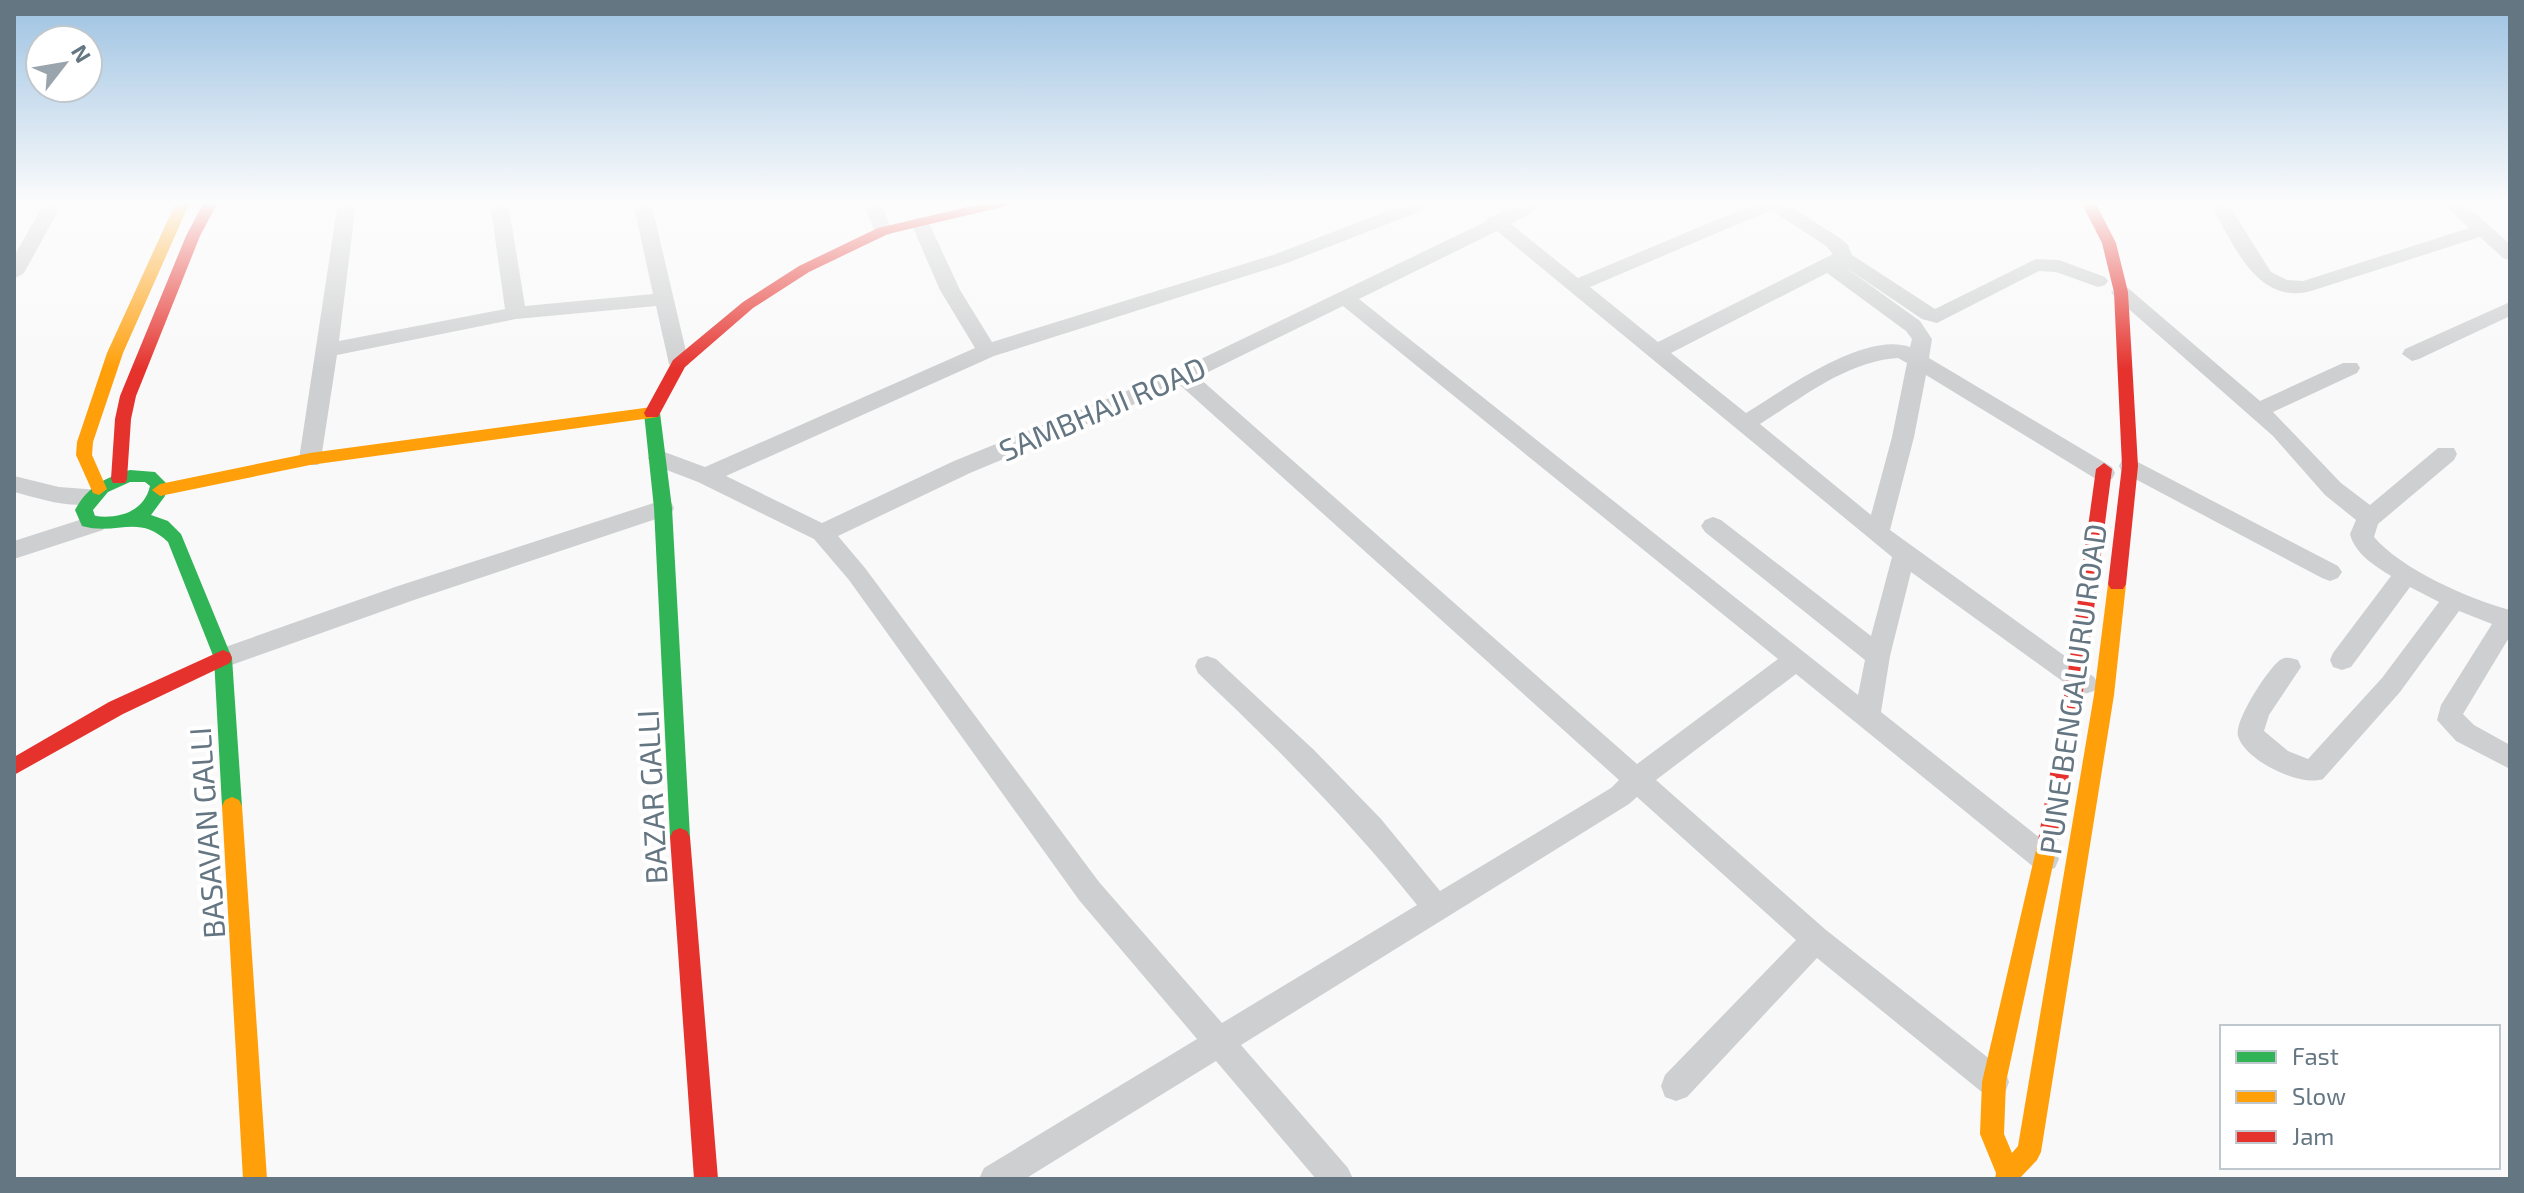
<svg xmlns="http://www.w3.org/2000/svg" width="2524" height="1193" font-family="'Exo 2',sans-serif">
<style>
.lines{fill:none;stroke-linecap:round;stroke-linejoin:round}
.street{fill:#cecfd0;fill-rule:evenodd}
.fast{fill:#30b455;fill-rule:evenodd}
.slow{fill:#ff9f0a;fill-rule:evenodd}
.jam{fill:#e5322d;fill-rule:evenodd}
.labels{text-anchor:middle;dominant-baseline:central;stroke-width:8;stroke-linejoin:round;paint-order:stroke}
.street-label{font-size:30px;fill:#657683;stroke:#fff}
</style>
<rect width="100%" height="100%" fill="#f9f9f9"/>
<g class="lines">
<path class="street" d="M45 202H63L24 273 14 279V256Z
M338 202H356L339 341 505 309 490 202H508L525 306 653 294 633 202H651L689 364 679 371 669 364 656 306 516 319 337 355 321 459 318 465H302L299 459Z
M863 202H881L892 231 890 235H876Z
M1411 202H1436L1434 206 1287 263 994 356 726 476 822 523 954 461 1176 371 1487 221 1489 217 1527 202H1550L1511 224 1578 278 1759 202H1783L1840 238 1848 245 1852 255 1935 309 2036 259 2059 260 2105 277 2108 281 2105 285 2098 287 2056 272 2039 271 1937 323 1922 319 1842 265 1920 321 1932 339 1929 358 2112 467 2115 473 2112 479H2096L1926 375 1914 437 1890 530 2094 677 2098 684 2094 691 2085 694 2076 691 1911 572 1890 656 1881 712 2055 850 2059 859 2055 868 2045 871 2035 868 1796 674 1656 780 1826 930 2005 1071 2009 1082 2005 1093 1994 1097 1983 1093 1817 958 1687 1097 1676 1101 1665 1097 1661 1086 1665 1075 1796 940 1637 797 1629 804 1241 1045 1348 1168 1353 1179H1316L1216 1061 1025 1179H979L984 1168 1197 1039 1079 900 849 580 814 539 698 482 651 464 648 458 651 452 659 450 705 467 975 348 940 290 911 223 913 219 920 217 929 223 960 290 992 342 1273 255ZM1771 210 1826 246 1833 254 1658 342 1590 287ZM1497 231 1892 557 1871 636 1721 520 1713 517 1705 520 1701 526 1705 532 1865 660 1858 695 1359 299ZM1827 273 1906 331 1912 339 1910 347C1864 331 1784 390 1746 413L1671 353ZM1343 306 1778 659 1637 764 1198 377ZM1898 358 1907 363 1892 437 1871 515 1760 424C1802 398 1847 361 1898 358ZM1180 385 1619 780 1611 788 1440 891 1381 819 1314 750 1216 659 1207 656 1198 659 1195 666 1198 673C1278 749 1348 819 1417 905L1222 1023 1099 882 865 568 838 536 970 473Z
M2209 202H2227L2271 272 2287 280 2303 281 2469 228 2442 202H2462L2510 244V260L2503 258 2480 237 2311 291C2255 306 2232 240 2209 202Z
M2121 286 2128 288 2260 401 2343 363H2357L2360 368 2357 373 2273 412 2341 483 2370 505 2438 448H2454L2457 454 2454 460 2378 524 2374 537C2401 569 2469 599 2510 610V636L2463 714 2474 725 2510 745V769L2456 741 2437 720 2441 705 2492 624 2459 611 2400 692 2323 779C2301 787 2245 761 2238 736 2234 721 2267 670 2280 660 2286 656 2292 658 2298 660L2301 667 2269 715 2264 731 2288 751 2308 759 2382 678 2439 602 2410 587 2351 667 2342 670 2333 667 2330 660 2333 653 2391 576C2375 566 2355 554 2350 534L2356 520 2325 495 2273 436 2114 296 2111 292Z
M2510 302V316L2419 359 2412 361 2402 354 2405 349Z
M2130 458 2338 566 2342 572 2338 578 2330 581 2322 578 2122 472 2119 466 2122 460Z
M14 476 59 487 99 490 102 496 99 502C72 510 41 499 14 492Z
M663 500 671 502 674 508 671 514 414 600 223 668 214 665 211 658 214 651 398 586Z
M95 515 103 518 106 524 103 530 14 559V541Z"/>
<path class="fast" d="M652 407 660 413 672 508 690 837 687 843 680 846 673 843 670 837 654 508 644 413Z
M130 470 155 472 167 484 165 496 151 515 168 521 181 534 232 658 242 806 239 812 232 815 225 812 222 806 214 658 168 542C138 513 118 536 82 526L75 510C88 486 105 478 130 470ZM130 482H145L150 486C144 512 119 519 95 516L93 510 108 492Z"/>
<path class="slow" d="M176 202H190L123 353 93 442 92 455 107 489 99 495 93 493 76 455 77 442 107 353Z
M652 407 660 413 658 417 310 465 160 496 152 490 160 484 310 453Z
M2117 577 2123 579 2126 584 2114 695 2041 1152 2037 1160 2019 1179H1995L1996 1173 1980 1134 1982 1082 2037 846 2040 840 2047 837 2054 840 2057 846 2006 1082 2004 1134 2012 1153 2018 1146 2094 695 2108 584 2111 579Z
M232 797 239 800 242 806 267 1179H243L222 806 225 800Z"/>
<path class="jam" d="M204 202H218L200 236 136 396 131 419 127 479 125 483H113L111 479 115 419 120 396 186 236Z
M989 202H1012L1010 205 888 234 809 272 753 308 685 367 658 417H646L644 413 673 360 743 302 799 266 878 228Z
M2081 202H2095L2116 243 2128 292 2138 466 2126 584 2123 589H2111L2108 584 2122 466 2114 292 2102 243Z
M2104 463 2112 469 2085 679 2057 846 2054 852 2047 855 2040 852 2037 846 2067 679 2096 469Z
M223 650 230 653 232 658 230 663 123 714 14 775V757L109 702Z
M680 828 687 831 690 837 718 1179H694L670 837 673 831Z"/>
</g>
<linearGradient id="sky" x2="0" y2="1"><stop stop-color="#9dc2e2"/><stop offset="0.55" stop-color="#fcfcfc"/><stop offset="1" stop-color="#fcfcfc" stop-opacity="0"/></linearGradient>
<rect width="2524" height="369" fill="url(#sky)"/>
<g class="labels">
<g class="street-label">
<text transform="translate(1102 408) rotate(-23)">SAMBHAJI ROAD</text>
<text transform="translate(2072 689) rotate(-82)">PUNE BENGALURU ROAD</text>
<text transform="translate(651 797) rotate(-93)">BAZAR GALLI</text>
<text transform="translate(206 833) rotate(-94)">BASAVAN GALLI</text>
</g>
</g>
<rect width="2524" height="1193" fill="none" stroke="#657683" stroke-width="32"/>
<rect x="2220" y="1025" width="280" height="144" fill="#ffffff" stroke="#c1c8cd" stroke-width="2"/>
<rect x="2236" y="1051" width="40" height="12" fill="#30b455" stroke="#c1c8cd" stroke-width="2"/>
<text x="2292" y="1065" font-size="24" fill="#657683">Fast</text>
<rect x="2236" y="1091" width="40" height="12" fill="#ff9f0a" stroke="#c1c8cd" stroke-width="2"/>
<text x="2292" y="1105" font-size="24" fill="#657683">Slow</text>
<rect x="2236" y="1131" width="40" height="12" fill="#e5322d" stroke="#c1c8cd" stroke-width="2"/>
<text x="2292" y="1145" font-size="24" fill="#657683">Jam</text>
<g transform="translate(64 64) rotate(59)"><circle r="38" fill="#ffffff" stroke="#c1c8cd" stroke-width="2"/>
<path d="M0-6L14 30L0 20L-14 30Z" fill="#99a4ac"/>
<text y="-12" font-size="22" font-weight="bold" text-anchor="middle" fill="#657683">N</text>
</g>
</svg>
